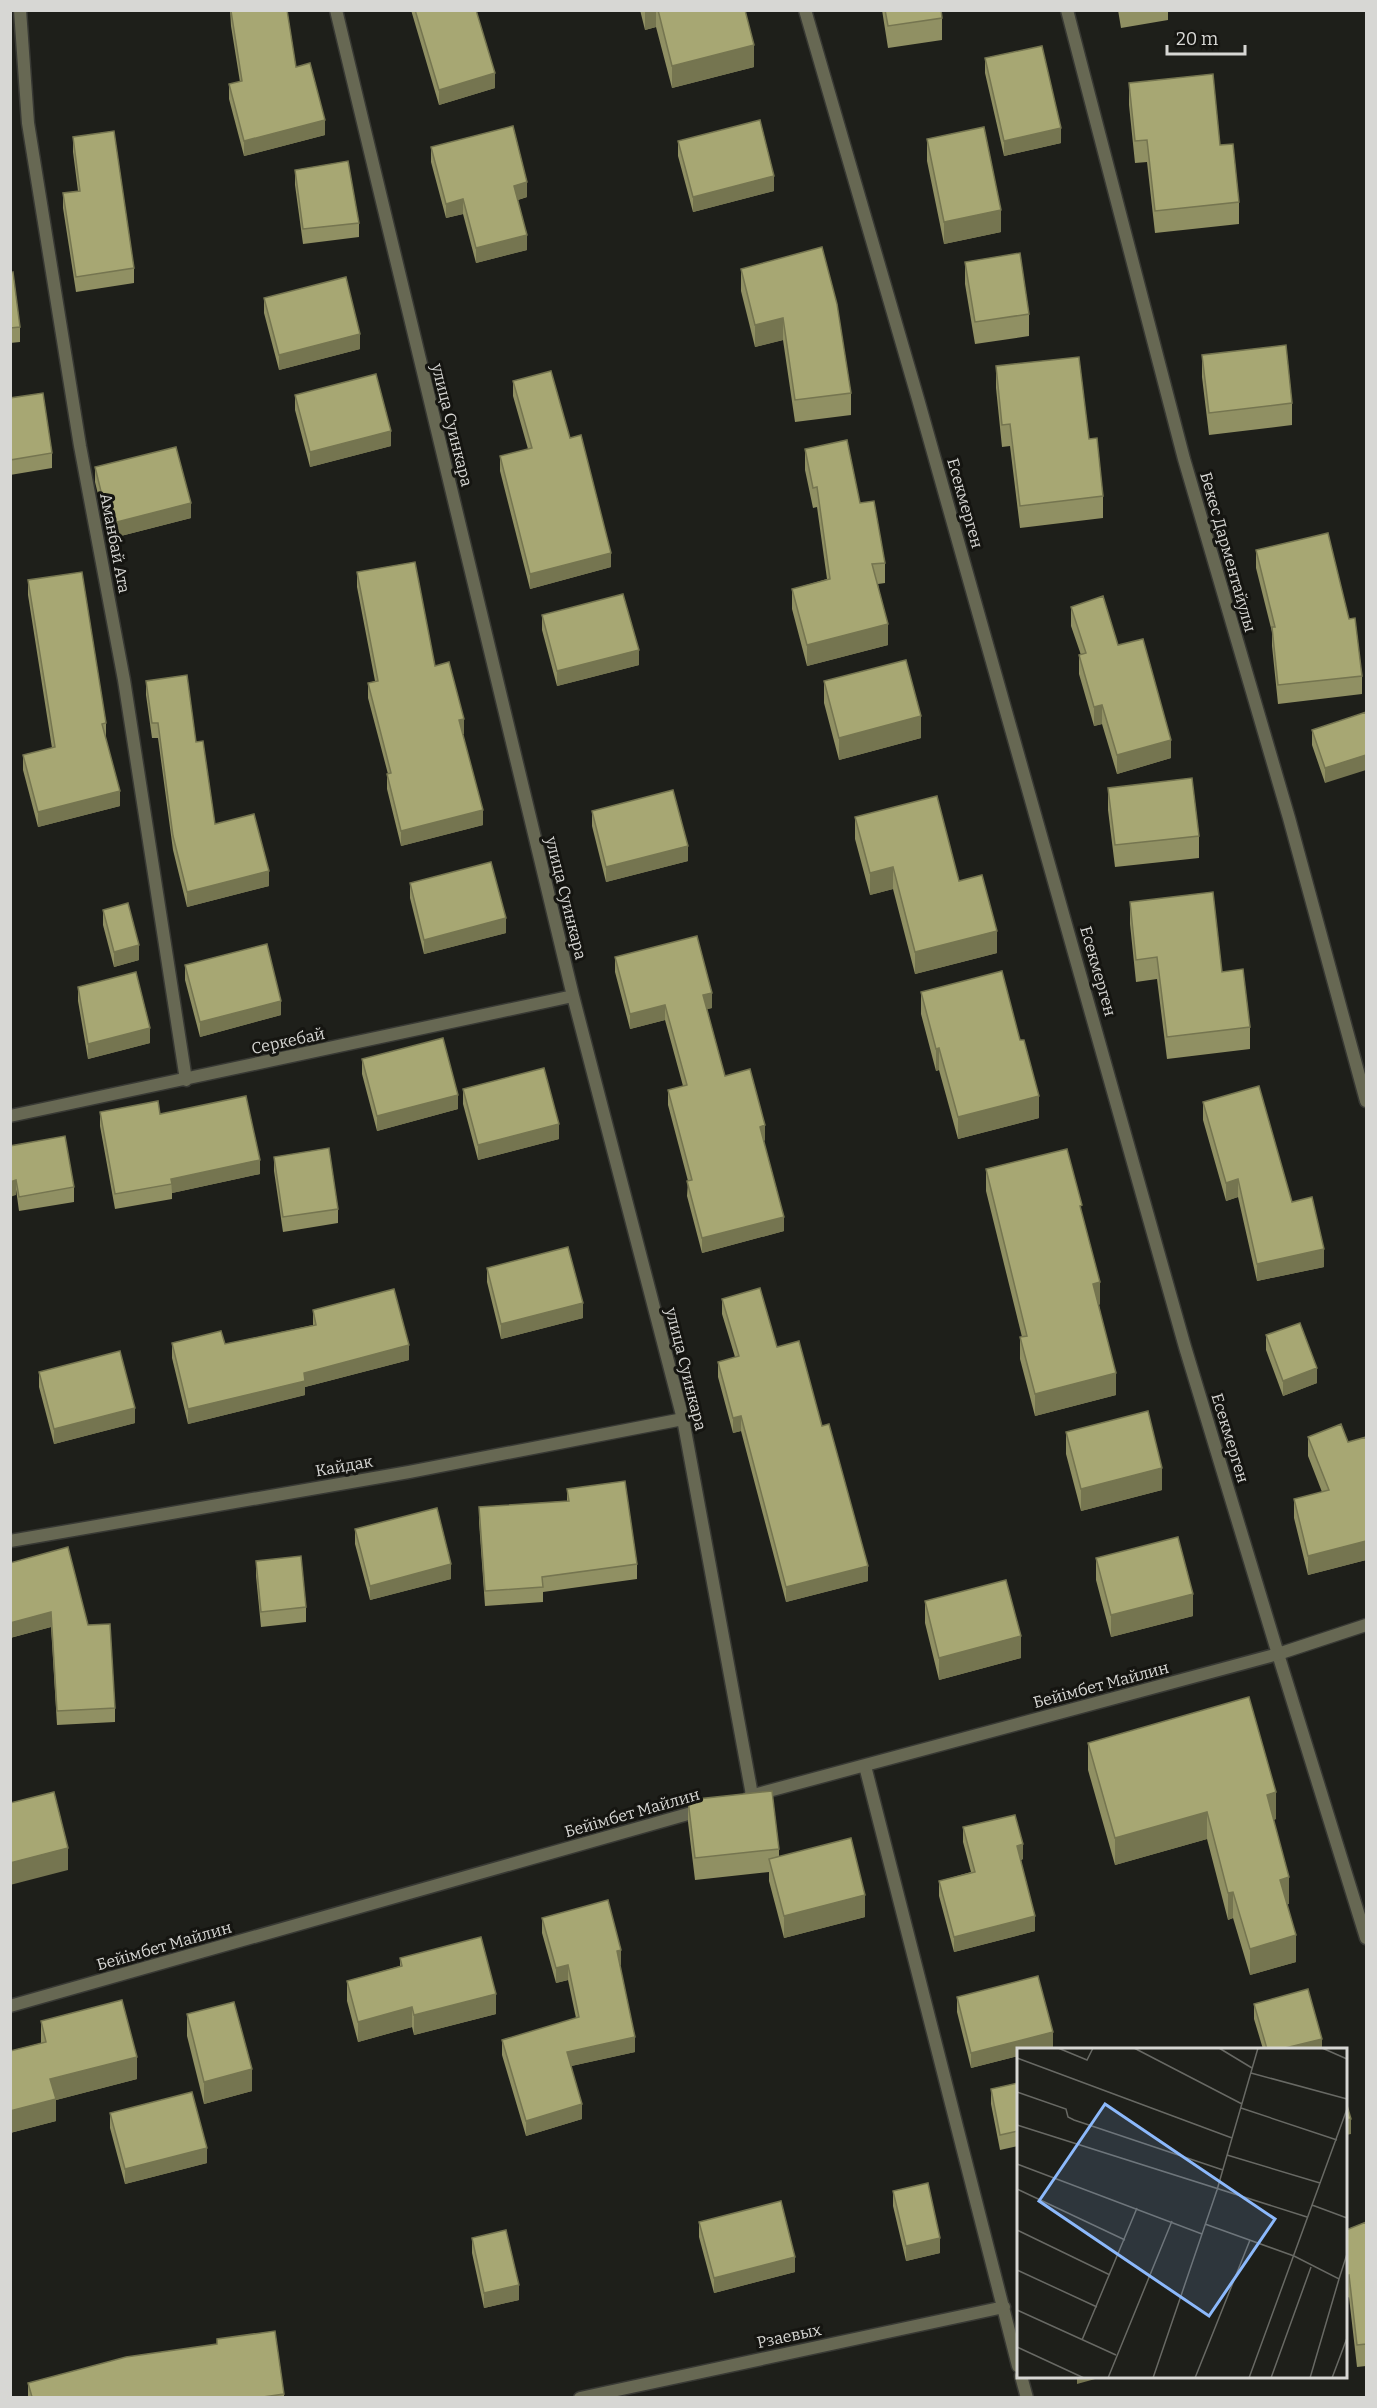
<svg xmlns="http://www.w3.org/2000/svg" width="1377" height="2408" font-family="Bitter,serif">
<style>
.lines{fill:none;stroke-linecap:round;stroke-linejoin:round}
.minor-casing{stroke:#383934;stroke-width:15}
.tertiary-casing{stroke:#383934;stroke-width:15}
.minor{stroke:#676853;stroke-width:12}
.tertiary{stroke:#676853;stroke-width:12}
.wall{fill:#909063}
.shaded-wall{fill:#757550}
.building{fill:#a7a773;stroke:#757550;stroke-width:1.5}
.labels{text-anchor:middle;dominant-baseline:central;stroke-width:6;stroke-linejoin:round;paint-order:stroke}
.street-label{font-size:16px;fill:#d7d7d4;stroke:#151511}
.inset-road{fill:none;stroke:#686964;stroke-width:1.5}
.view{fill:#8cb9fc;fill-opacity:0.15;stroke:#8cb9fc;stroke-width:3}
.inset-edge{fill:none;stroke:#d7d7d4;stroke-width:3}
</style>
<rect width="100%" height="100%" fill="#1e1f1a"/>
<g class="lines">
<g class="minor-casing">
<path id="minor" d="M20 10 28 123 80 446 124 680 186 1080
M336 10 573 996 683 1419 752 1795
M1067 10 1184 459 1289 818 1366 1101
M10 1116 573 996
M10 1541 409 1472 683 1419
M1278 1654 1366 1938
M865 1766 1018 2366
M1021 2376 1027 2398
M580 2398 1004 2307"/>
</g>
<g class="tertiary-casing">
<path id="tertiary" d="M805 10 918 399 1185 1347 1278 1654
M750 1796 1278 1654 1366 1625
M10 2006 702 1810"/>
</g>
<use href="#minor" class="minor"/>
<use href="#tertiary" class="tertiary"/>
</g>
<path class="wall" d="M230 10H287L296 67 325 135 244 156 229 99V84L240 82 231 26Z
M411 10H476L495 88 439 105Z
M640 10H745L754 67 672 88 656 27 645 30Z
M882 10H941L942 18V40L888 48Z
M1118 10H1168V20L1121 28Z
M985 58 1061 143 1004 156 985 73Z
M1129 83 1220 145 1239 202V224L1155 233 1147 162 1135 163 1129 105Z
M73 137 134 268V283L76 292 63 208V193L78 191 73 152Z
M927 139 1001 232 944 244 927 161Z
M678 141 774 191 693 212 678 156Z
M431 147 527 197 518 200 527 250 476 263 463 214 446 218 431 162Z
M295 170 359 223V237L303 244 295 185Z
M965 262 1029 314V336L975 344 965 284Z
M741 269 851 393V415L795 422 783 340 755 347 741 291Z
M10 273 20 327V342L10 343Z
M264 298 360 349 279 370 264 313Z
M1202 355 1292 403V425L1209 435 1202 377Z
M996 366 1089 439 1103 496V518L1020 528 1010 446 1002 447 996 388Z
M513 381 611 567 530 589 500 471V456L528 449 513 396Z
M295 395 391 446 310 467 295 410Z
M10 398 52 453V468L10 475Z
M805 449 860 503 885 563V583L878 584 888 645 807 666 792 609V589L827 579 817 507 813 508 805 470Z
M95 467 191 518 109 539 95 482Z
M1256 550 1362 676V694L1278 704 1272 646V632L1256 568Z
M357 572 435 666 464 734H463L483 825 401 846 387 789V774H388L368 698V683L375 681 357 587Z
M28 580 106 723V738L120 806 38 827 23 770V755L52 748 28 595Z
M1071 607 1118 645 1171 758 1117 774 1102 724 1094 726 1079 674V655H1081L1071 626Z
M542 615 639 665 557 686 542 630Z
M146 681 196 742 215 824 269 886 187 907 173 850 158 738H152L146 695Z
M824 681 921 738 839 760 824 703Z
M1366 712 1325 783 1312 745V730Z
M1108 788 1199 836V858L1115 867 1108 810Z
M592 811 688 861 606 882 592 826Z
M855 817 997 953 915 974 893 889 870 895 855 839Z
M410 883 506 933 424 954 410 898Z
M1130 902 1250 1027V1049L1167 1059 1157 979 1136 982 1130 924Z
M103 910 139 960 114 967 103 925Z
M615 957 712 1008 707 1009 725 1076 765 1140 764 1141 784 1231 702 1253 687 1196 688 1181 668 1105V1090L683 1086 665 1020 630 1029 615 972Z
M185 965 281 1015 200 1037 185 980Z
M78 987 150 1043 88 1059 78 1001Z
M921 992 1039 1118 958 1139 939 1070 936 1071 921 1014Z
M362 1059 458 1109 377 1131 362 1074Z
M463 1089 559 1139 478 1160 463 1104Z
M1203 1102 1292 1202 1324 1267 1257 1281 1238 1197 1226 1201 1203 1120Z
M100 1112 160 1114 260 1174 172 1193V1199L115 1209 100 1126Z
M10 1146 74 1187V1202L19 1211Z
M274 1157 338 1209V1223L283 1232 274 1171Z
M986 1169 1082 1214 1100 1304 1099 1305 1116 1395 1035 1416 1020 1359V1337H1022L986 1191Z
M487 1268 583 1318 501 1339 487 1282Z
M722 1299 777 1347 822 1426 868 1581 786 1602 741 1431 733 1433 718 1377V1362L735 1357 722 1314Z
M313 1310 409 1360 305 1387V1395L188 1424 172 1358V1343L225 1344 313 1325Z
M1266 1335 1317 1383 1283 1396 1266 1350Z
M39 1372 135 1423 54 1444 39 1387Z
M1066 1432 1162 1490 1081 1511 1066 1454Z
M1308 1437 1348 1442 1366 1437V1560L1308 1575 1294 1518V1499L1322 1492 1308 1456Z
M567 1489 637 1564V1579L543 1592V1602L485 1606 479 1522V1507L567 1501Z
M355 1529 451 1579 370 1600 355 1544Z
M1096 1558 1193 1616 1111 1637 1096 1580Z
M256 1561 306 1607V1622L261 1627 256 1576Z
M10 1563 88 1625 115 1708V1722L57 1725 51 1627 10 1638Z
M925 1601 1021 1658 939 1680 925 1623Z
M1088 1743 1276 1819 1273 1820 1289 1904H1287L1296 1962 1250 1975 1233 1918 1228 1920 1207 1839 1115 1865 1088 1770Z
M688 1800 779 1849V1857L865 1917 784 1938 769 1881V1872L695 1880 688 1822Z
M963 1827 1023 1859 1021 1860 1035 1931 954 1952 939 1896V1881L971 1872 963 1842Z
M542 1918 621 1965H620L635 2052 571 2066 582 2119 526 2136 502 2055V2040L576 2018 568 1980 556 1983 542 1933Z
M400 1958 496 2014 414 2035 412 2027 358 2042 347 2001V1981L400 1966Z
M957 1997 1053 2047 1018 2049V2056L971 2068 957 2012Z
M1254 2004 1322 2049H1263L1254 2019Z
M187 2014 252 2091 204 2104 187 2036Z
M41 2021 137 2079 56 2100V2121L10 2133V2051L41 2043Z
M1018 2083V2146L1000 2150 991 2104V2089Z
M110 2113 207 2163 125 2184 110 2128Z
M893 2191 940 2253 906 2261 893 2206Z
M699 2222 795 2272 714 2293 699 2237Z
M1366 2222V2366L1357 2367 1349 2297 1346 2298V2230Z
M472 2238 519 2300 484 2308 472 2253Z
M217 2339 284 2394V2397H28V2383L217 2344Z"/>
<path class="shaded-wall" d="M645 10H656V27L645 30Z
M754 45V67L672 88V66Z
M495 73V88L439 105V90Z
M325 120V135L244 156V141Z
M1061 128V143L1004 156V141Z
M774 176V191L693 212V197Z
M527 182V197L514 201V186Z
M463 199V214L446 218V204Z
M1001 210V232L944 244V222Z
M527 235V250L476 263V248Z
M783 318V340L755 347V325Z
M360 334V349L279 370V355Z
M391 431V446L310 467V452Z
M191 503V518L109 539V524Z
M611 553V567L530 589V574Z
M888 624V645L807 666V645Z
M639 650V665L557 686V671Z
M1102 705V724L1094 726V707Z
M921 716V738L839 760V738Z
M464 719V734L459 735V720Z
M1171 740V758L1117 774V755Z
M1366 755V770L1325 783V768Z
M120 791V806L38 827V812Z
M483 810V825L401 846V831Z
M688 846V861L606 882V867Z
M893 867V889L870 895V873Z
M269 871V886L187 907V892Z
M506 918V933L424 954V940Z
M997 931V953L915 974V952Z
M139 945V960L114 967V952Z
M712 993V1008L703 1010V995Z
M281 1001V1015L200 1037V1022Z
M665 1005V1020L630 1029V1014Z
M150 1028V1043L88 1059V1044Z
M939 1048V1070L936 1071V1049Z
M458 1095V1109L377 1131V1116Z
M1039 1096V1118L958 1139V1117Z
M559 1124V1139L478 1160V1145Z
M765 1125V1140L760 1141V1127Z
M260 1160V1174L172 1193 171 1179Z
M1238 1179V1197L1226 1201V1183Z
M16 1180V1195L10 1197V1182Z
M784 1217V1231L702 1253V1238Z
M1324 1249V1267L1257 1281V1264Z
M1100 1282V1304L1093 1306V1284Z
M583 1303V1318L501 1339V1324Z
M409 1345V1360L305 1387V1395L188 1424V1409L304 1373Z
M1317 1368V1383L1283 1396V1381Z
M1116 1373V1395L1035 1416V1394Z
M135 1408V1423L54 1444V1429Z
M741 1416V1431L733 1433V1418Z
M1162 1468V1490L1081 1511V1489Z
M1366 1541V1560L1308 1575V1556Z
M451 1564V1579L370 1600V1586Z
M868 1566V1581L786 1602V1587Z
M1193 1594V1616L1111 1637V1615Z
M51 1612V1627L10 1638V1623Z
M1021 1636V1658L939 1680V1658Z
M1276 1792V1819L1267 1822V1795Z
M1207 1812V1839L1115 1865V1838Z
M1023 1844V1859L1017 1861V1846Z
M68 1848V1870L10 1885V1863Z
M1289 1877V1904L1280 1906V1880Z
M1233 1892V1918L1228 1920V1893Z
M865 1895V1917L784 1938V1916Z
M1035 1916V1931L954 1952V1937Z
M1296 1935V1962L1250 1975V1949Z
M621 1950V1965L617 1966V1951Z
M568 1965V1980L556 1983V1968Z
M496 1994V2014L414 2035V2015Z
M412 2007V2027L358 2042V2022Z
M1053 2032V2047L1043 2049H1018V2056L971 2068V2053Z
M635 2037V2052L567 2067V2052Z
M1322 2039V2049H1281Z
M137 2057V2079L56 2100V2121L10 2133V2111L50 2079Z
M252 2069V2091L204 2104V2082Z
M582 2104V2119L526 2136V2121Z
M1351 2119V2134L1346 2135V2120Z
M207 2148V2163L125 2184V2169Z
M940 2238V2253L906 2261V2246Z
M795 2257V2272L714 2293V2278Z
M1349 2275V2297L1346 2298V2276Z
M519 2285V2300L484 2308V2293Z
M1077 2376H1106L1077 2384Z"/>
<path class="building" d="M287 10 296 67 310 63 325 120 244 141 229 84 242 81 231 11Z
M415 10H476L495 73 439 90Z
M658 10H745L754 45 672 66Z
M885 10H941L942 18 888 26Z
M1042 46 1061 128 1004 141 985 58Z
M1213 74 1220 145 1233 144 1239 202 1155 211 1147 140 1135 141 1129 83Z
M760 120 774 176 693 197 678 141Z
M513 126 527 182 514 186 527 235 476 248 463 199 446 204 431 147Z
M984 127 1001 210 944 222 927 139Z
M114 131 134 268 76 277 63 193 80 191 73 137Z
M348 161 359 223 303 229 295 170Z
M822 247 837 304 851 393 795 400 783 318 755 325 741 269Z
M1020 253 1029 314 975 322 965 262Z
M13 272 20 327 10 328V273Z
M346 277 360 334 279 355 264 298Z
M1286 345 1292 403 1209 413 1202 355Z
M1079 357 1089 439 1097 438 1103 496 1020 506 1010 424 1002 425 996 366Z
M551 371 570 438 581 435 611 553 530 574 500 456 532 448 513 381Z
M376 374 391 431 310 452 295 395Z
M43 393 52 453 10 460V398Z
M847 440 860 503 874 501 885 563 872 564 888 624 807 645 792 589 830 579 817 487 813 488 805 449Z
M176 447 191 503 109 524 95 467Z
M1328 533 1349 619 1355 618 1362 676 1278 685 1272 627H1275L1256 550Z
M415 562 435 666 449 662 464 719 459 720 483 810 401 831 387 774 391 773 368 683 378 681 357 572Z
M82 572 106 723 102 724 120 791 38 812 23 755 55 747 28 580Z
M623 594 639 650 557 671 542 615Z
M1103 596 1118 645 1143 639 1171 740 1117 755 1102 705 1094 707 1079 655 1086 653 1071 607Z
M906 660 921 716 839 738 824 681Z
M187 675 196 742 203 741 215 824 254 814 269 871 187 892 173 836 158 723H152L146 681Z
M1366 712V755L1325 768 1312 730Z
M1192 778 1199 836 1115 845 1108 788Z
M673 790 688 846 606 867 592 811Z
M937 796 959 881 982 875 997 931 915 952 893 867 870 873 855 817Z
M491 862 506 918 424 940 410 883Z
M1213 892 1222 972 1243 969 1250 1027 1167 1037 1157 957 1136 960 1130 902Z
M128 903 139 945 114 952 103 910Z
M697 936 712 993 703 995 725 1076 750 1069 765 1125 760 1127 784 1217 702 1238 687 1181 692 1180 668 1090 687 1085 665 1005 630 1014 615 957Z
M267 944 281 1001 200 1022 185 965Z
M1002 971 1020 1040H1024L1039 1096 958 1117 939 1048 936 1049 921 992Z
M136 972 150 1028 88 1044 78 987Z
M443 1038 458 1095 377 1116 362 1059Z
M544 1068 559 1124 478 1145 463 1089Z
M1259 1086 1292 1202 1312 1197 1324 1249 1257 1264 1238 1179 1226 1183 1203 1102Z
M246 1096 260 1160 171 1179 172 1184 115 1194 100 1112 158 1101 160 1114Z
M65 1136 74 1187 19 1197 16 1180 10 1182V1146Z
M329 1148 338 1209 283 1217 274 1157Z
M1067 1149 1082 1205 1080 1206 1100 1282 1093 1284 1116 1373 1035 1394 1020 1337 1027 1336 986 1169Z
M568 1247 583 1303 501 1324 487 1268Z
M760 1288 777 1347 799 1341 822 1426 829 1424 868 1566 786 1587 741 1416 733 1418 718 1362 739 1356 722 1299Z
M394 1289 409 1345 304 1373 305 1381 188 1409 172 1343 221 1331 225 1344 316 1325 313 1310Z
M1300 1323 1317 1368 1283 1381 1266 1335Z
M120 1351 135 1408 54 1429 39 1372Z
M1148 1411 1162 1468 1081 1489 1066 1432Z
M1341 1424 1348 1442 1366 1437V1541L1308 1556 1294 1499 1329 1490 1308 1437Z
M625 1481 637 1564 542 1577 543 1587 485 1591 479 1507 569 1501 567 1489Z
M437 1508 451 1564 370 1586 355 1529Z
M1178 1537 1193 1594 1111 1615 1096 1558Z
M68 1547 88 1625 110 1624 115 1708 57 1711 51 1612 10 1623V1563Z
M301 1556 306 1607 261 1612 256 1561Z
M1006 1580 1021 1636 939 1658 925 1601Z
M1249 1697 1276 1792 1267 1795 1289 1877 1280 1880 1296 1935 1250 1949 1233 1892 1228 1893 1207 1812 1115 1838 1088 1743Z
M772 1791 779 1849 695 1858 688 1800Z
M54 1792 68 1848 10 1863V1803Z
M1015 1815 1023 1844 1017 1846 1035 1916 954 1937 939 1881 975 1872 963 1827Z
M851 1838 865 1895 784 1916 769 1859Z
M608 1900 621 1950 617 1951 635 2037 567 2052 582 2104 526 2121 502 2040 579 2017 568 1965 556 1968 542 1918Z
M481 1937 496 1994 414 2015 412 2007 358 2022 347 1981 402 1966 400 1958Z
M1038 1976 1053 2032 971 2053 957 1997Z
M1308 1989 1322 2039 1281 2049H1267L1254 2004Z
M122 2000 137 2057 50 2079 56 2099 10 2111V2051L46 2042 41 2021Z
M234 2002 252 2069 204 2082 187 2014Z
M1018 2083V2131L1000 2135 991 2089Z
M192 2092 207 2148 125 2169 110 2113Z
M1346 2102 1351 2119 1346 2120Z
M928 2183 940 2238 906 2246 893 2191Z
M781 2201 795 2257 714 2278 699 2222Z
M1366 2222V2344L1357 2345 1349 2275 1346 2276V2230Z
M506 2230 519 2285 484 2293 472 2238Z
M275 2331 284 2394 263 2397H32L28 2383 126 2357 217 2344V2339Z"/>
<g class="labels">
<g class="street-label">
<text transform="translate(452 425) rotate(76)">улица Суинкара</text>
<text transform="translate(965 503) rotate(74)">Eсекмерген</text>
<text transform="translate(115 543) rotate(79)">Аманбай Ата</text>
<text transform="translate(1228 552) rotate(74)">Бекес Дарментайулы</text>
<text transform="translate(566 898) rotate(76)">улица Суинкара</text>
<text transform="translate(1098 971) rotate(74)">Eсекмерген</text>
<text transform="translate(288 1041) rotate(-12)">Серкебай</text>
<text transform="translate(686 1369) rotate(76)">улица Суинкара</text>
<text transform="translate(1230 1438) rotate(73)">Eсекмерген</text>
<text transform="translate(344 1466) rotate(-10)">Кайдак</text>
<text transform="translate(1101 1685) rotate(-15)">Бейімбет Майлин</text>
<text transform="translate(632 1813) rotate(-16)">Бейімбет Майлин</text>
<text transform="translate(164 1946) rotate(-16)">Бейімбет Майлин</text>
<text transform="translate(789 2336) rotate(-12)">Рзаевых</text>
</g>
</g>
<g transform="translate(1017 2048)">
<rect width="330" height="330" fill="#1e1f1a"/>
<path class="inset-road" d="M41 0 70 12 76 0M117 0 225 56M202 0 235 20M305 0 330 11M0 10 215 90M234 25 330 51M0 44 49 61 51 69 57 72 206 122M224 60 320 92M0 77 290 169M210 107 303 135M0 116 185 186M0 141 108 192M295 157 330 170M188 176 277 208 322 231 330 206M0 182 93 227M0 222 80 259M0 262 99 307M65 292 120 160M0 299 67 330M91 330 155 173M136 330 200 142 241 0M178 330 233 192M232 330 330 61M254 330 294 219M293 330 322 231M315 330 330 290"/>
<path class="view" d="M88 56 258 171 192 268 22 153Z"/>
<rect width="330" height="330" class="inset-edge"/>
</g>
<rect width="1377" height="2408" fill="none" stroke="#d7d7d4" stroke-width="24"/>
<path d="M1167 45v9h78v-9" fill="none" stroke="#d7d7d4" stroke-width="3"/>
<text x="1176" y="45" font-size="18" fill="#d7d7d4" stroke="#151511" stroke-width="4.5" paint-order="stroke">20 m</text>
</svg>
